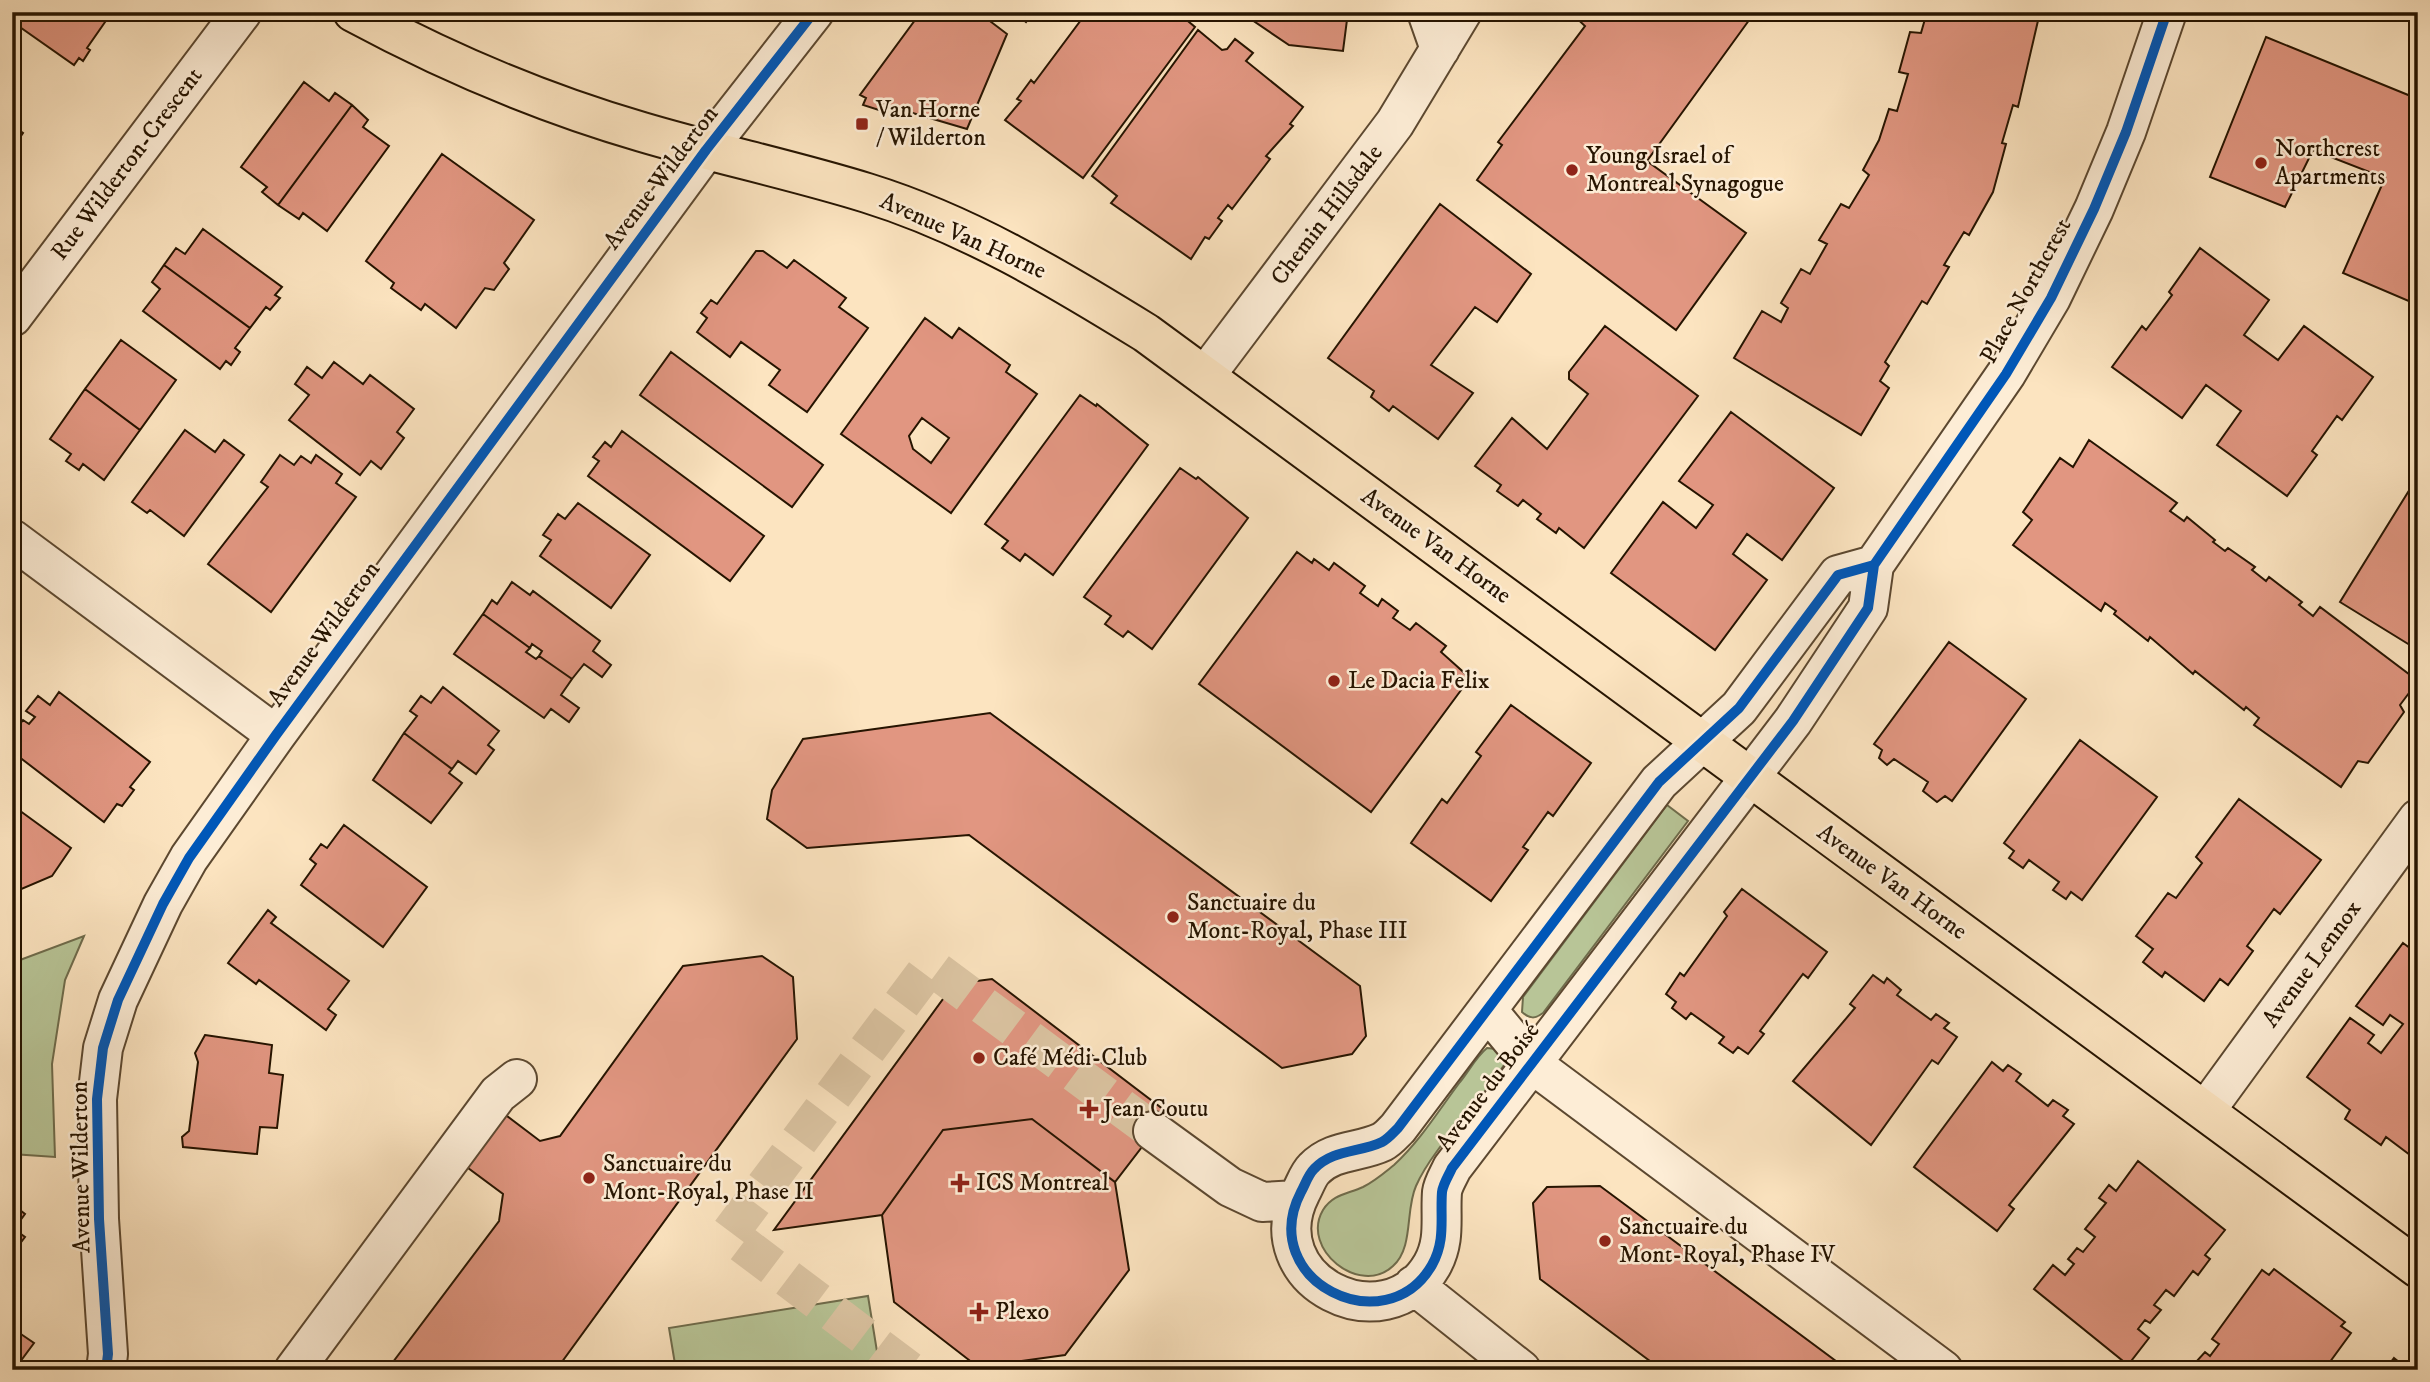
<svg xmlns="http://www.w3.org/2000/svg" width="2430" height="1382" font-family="'IM FELL DW Pica',serif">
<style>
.green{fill:#b8c597;stroke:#6f6c4c;stroke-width:2}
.building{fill:#e19681;stroke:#261400;stroke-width:2;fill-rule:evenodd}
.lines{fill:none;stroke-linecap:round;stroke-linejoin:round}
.minor-tunnel{stroke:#dcc5a3;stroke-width:38;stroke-dasharray:38 19;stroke-linecap:butt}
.minor-casing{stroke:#5c4830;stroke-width:42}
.major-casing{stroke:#261400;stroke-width:42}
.minor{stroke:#fdedd6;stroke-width:38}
.major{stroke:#fce4c0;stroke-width:38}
.cycleway-casing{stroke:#fdedd6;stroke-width:15}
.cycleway{stroke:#0057b8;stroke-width:10}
.poi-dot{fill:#8f2418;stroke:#fdedd6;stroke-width:2.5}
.labels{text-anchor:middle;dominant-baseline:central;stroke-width:5;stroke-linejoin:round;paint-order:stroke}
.poi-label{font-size:24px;fill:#261400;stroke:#fdedd6;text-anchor:start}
.street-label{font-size:24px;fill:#261400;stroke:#fdedd6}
</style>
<rect width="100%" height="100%" fill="#fce4c0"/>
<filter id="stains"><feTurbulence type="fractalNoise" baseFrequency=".00286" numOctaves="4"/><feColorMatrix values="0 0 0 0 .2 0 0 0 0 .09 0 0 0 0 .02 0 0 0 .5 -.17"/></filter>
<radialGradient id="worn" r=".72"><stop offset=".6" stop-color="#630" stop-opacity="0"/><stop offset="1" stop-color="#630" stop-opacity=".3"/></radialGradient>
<path class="green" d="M1667 805 1688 821 1543 1013C1535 1019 1530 1019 1522 1012L1523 997Z
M84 936 65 980 52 1064 55 1157 12 1154V963Z
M1487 1048 1496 1049 1504 1058V1065C1480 1103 1433 1147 1416 1186 1405 1210 1414 1247 1393 1266 1360 1297 1300 1249 1323 1210 1333 1194 1348 1194 1363 1187 1375 1181 1384 1173 1394 1165 1420 1141 1439 1110 1460 1082 1469 1071 1476 1057 1487 1048Z
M868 1296 880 1370H676L669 1328Z"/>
<path class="building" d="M26 12H112L87 48 90 50 83 61 79 58 74 65 17 25Z
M921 12H978L1007 34 967 129 882 104 879 110 863 105 866 98 860 95Z
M1014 12H1029L1032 14 1026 22Z
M1087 12H1177L1195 27 1083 178 1005 120 1021 101 1017 99 1031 80 1034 83Z
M1243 12H1348L1343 51 1289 45 1249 18 1242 17Z
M1755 12 1647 161 1746 233 1676 330 1477 180 1502 145 1498 142 1585 26 1570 12Z
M1927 12H2040L2018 107 2013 105 2002 143 2006 144 1993 192 1969 235 1964 232 1944 265 1949 267 1927 304 1922 301 1885 362 1889 366 1880 381 1889 388 1861 435 1734 358 1762 311 1781 322 1788 308 1781 303 1801 269 1810 274 1827 244 1819 240 1841 204 1849 208 1869 175 1863 170 1879 140 1889 109 1897 111 1908 74 1899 72 1910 32 1921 33Z
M1198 30 1222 50 1227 49 1235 39 1253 53 1246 61 1303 107 1290 124 1293 126 1266 156 1270 159 1232 209 1228 205 1218 218 1222 221 1209 239 1205 237 1191 259 1111 203 1117 196 1092 176Z
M2266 37 2418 99V305L2343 273 2385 178 2313 150 2285 207 2210 177Z
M304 82 329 101 335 93 352 105 278 205 262 192 267 187 241 167Z
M352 105 368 120 363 127 389 146 327 231 303 213 299 219 278 205Z
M12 125 23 133 12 149Z
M442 154 534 220 504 263 509 269 494 290 485 288 456 328 425 304 421 310 391 288 394 283 366 261Z
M1440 204 1531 274 1497 322 1475 307 1431 365 1473 393 1438 439 1393 406 1389 411 1371 397 1374 391 1328 358Z
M203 229 282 287 275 295 280 298 270 310 266 307 250 328 164 265 176 248 185 254Z
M2200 248 2269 300 2244 335 2278 360 2304 326 2373 377 2342 420 2337 416 2312 451 2317 455 2287 496 2217 445 2241 411 2206 385 2182 418 2112 367 2142 326 2146 330 2172 295 2169 292Z
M756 251H763L787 268 794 260 846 298 839 307 868 328 807 412 769 385 780 370 741 342 730 357 697 332 707 318 701 313 711 300 717 304Z
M164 265 250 328 235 348 240 352 231 365 226 361 220 369 143 311 160 289 152 282Z
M925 318 952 338 959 328 1010 365 1006 372 1037 394 951 513 841 434ZM922 418 949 438 931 463 913 449 909 436Z
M1605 326 1698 396 1584 548 1559 528 1556 533 1537 519 1541 514 1523 500 1518 506 1497 491 1501 485 1475 466 1512 418 1547 449 1588 394 1569 379V372Z
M121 340 176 380 140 430 85 389Z
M671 352 823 465 792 507 640 395Z
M334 362 363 384 370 375 414 409 397 432 404 438 381 469 371 461 360 475 289 420 309 395 295 384 307 367 322 378Z
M85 389 140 430 104 480 83 464 79 470 66 461 71 454 50 439Z
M1080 395 1096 406 1097 404 1148 445 1053 575 1025 554 1020 561 1002 548 1008 541 985 524Z
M1731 412 1834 488 1782 560 1747 534 1733 554 1767 580 1715 650 1611 573 1663 502 1696 528 1713 505 1679 481Z
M185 430 215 452 224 440 244 455 184 536 150 510 147 513 132 502Z
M622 431 764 536 730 581 588 476 599 461 593 457 605 442 611 447Z
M2089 440 2177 503 2170 511 2184 521 2187 517 2215 540 2213 542 2225 551 2228 548 2255 567 2252 570 2266 581 2269 577 2302 602 2299 605 2313 616 2320 607 2418 681 2400 705 2404 712 2368 763 2358 761 2341 787 2254 725 2259 718 2246 707 2244 710 2195 671 2193 674 2150 637 2148 641 2114 614 2116 611 2105 603 2101 611 2013 545 2032 520 2023 512 2060 458 2073 467Z
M280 455 294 465 301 456 311 463 316 455 342 474 336 483 356 497 271 612 208 564 268 487 261 482Z
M1180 468 1196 479 1198 477 1248 518 1152 649 1128 631 1123 637 1105 624 1111 616 1084 597Z
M2418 476V650L2340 602Z
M578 503 650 555 611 608 540 556 551 540 543 535 558 514 565 519Z
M1297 552 1312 563 1314 559 1329 570 1334 563 1365 586 1360 593 1378 606 1382 599 1398 611 1393 618 1410 630 1416 623 1446 646 1441 652 1470 678 1371 812 1199 684Z
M512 582 530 595 533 591 600 641 593 651 611 665 602 677 584 664 572 679 539 656 542 651 532 644 530 648 483 614 492 600 497 604Z
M483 614 530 648 526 652 536 659 539 656 572 679 561 695 579 708 569 722 551 709 544 718 454 654Z
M1949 642 2026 699 1952 801 1945 796 1937 802 1923 791 1928 782 1894 759 1887 765 1879 758 1882 750 1874 744Z
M443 687 499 731 488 745 494 750 476 774 458 761 452 769 404 733 417 716 410 711 421 696 431 703Z
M59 692 150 762 130 787 134 790 122 806 117 804 104 822 14 753 20 745 12 740V735L23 720 29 724 35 717 26 711 38 696 50 705Z
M1511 705 1591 763 1553 816 1548 812 1523 847 1528 850 1491 901 1411 843 1442 799 1447 803 1481 756 1476 752Z
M990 713 1360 986 1366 1036 1352 1054 1282 1068 969 835 807 848 767 819 772 790 803 739Z
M404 733 452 769 449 773 462 783 431 823 373 780Z
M2080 740 2157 797 2082 900 2071 892 2066 899 2053 890 2059 882 2029 860 2023 868 2009 858 2014 851 2004 843Z
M2239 799 2321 860 2280 914 2274 909 2247 946 2253 951 2228 985 2220 979 2204 1001 2165 972 2162 977 2143 962 2153 949 2136 936 2168 893 2176 898 2202 863 2196 857Z
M12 805 71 848 52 876 12 893Z
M344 825 427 887 383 947 301 885 316 864 310 859 321 844 327 848Z
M1742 889 1827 952 1808 978 1803 974 1760 1031 1764 1034 1748 1054 1738 1047 1733 1053 1719 1043 1724 1037 1691 1013 1686 1019 1672 1008 1676 1002 1666 994 1680 973 1684 976 1727 916 1724 912Z
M268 910 276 917 271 923 349 981 328 1009 336 1015 326 1030 259 980 256 984 228 963Z
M2403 943 2418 954V1161L2386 1137 2381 1145 2345 1119 2350 1110 2307 1077 2350 1018 2374 1035 2368 1043 2381 1053 2403 1024 2390 1015 2383 1025 2356 1006Z
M762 956 793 977 797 1039 556 1370H387L499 1221 503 1194 460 1162 499 1110 540 1141 560 1136 683 966Z
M1873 975 1884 983 1887 978 1901 990 1897 995 1931 1020 1936 1014 1949 1023 1944 1028 1957 1037 1938 1064 1932 1060 1871 1145 1793 1081 1855 1008 1850 1004Z
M992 979 1168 1113 1115 1182 1032 1119 943 1130 882 1215 774 1230 954 984Z
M205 1035 272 1045 269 1073 283 1075 277 1128 260 1127 257 1154 183 1147 182 1137 189 1131 198 1062 195 1053Z
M1992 1062 2003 1071 2008 1065 2021 1074 2016 1081 2048 1106 2053 1100 2068 1110 2063 1116 2074 1124 2009 1205 2014 1209 1997 1231 1914 1167Z
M1032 1119 1115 1182 1129 1270 1065 1355 978 1367 894 1302 882 1215 943 1130Z
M2138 1161 2225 1230 2205 1255 2210 1259 2198 1275 2193 1271 2174 1296 2166 1290 2154 1305 2161 1310 2150 1323 2145 1320 2138 1329 2149 1338 2128 1365 2034 1289 2053 1265 2065 1275 2074 1264 2068 1259 2077 1248 2083 1252 2095 1237 2085 1229 2106 1203 2099 1198 2109 1185 2116 1191Z
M1600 1186 1848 1370H1662L1540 1279 1533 1203 1547 1187Z
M12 1204 25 1214 14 1229 25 1237 12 1254Z
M2274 1269 2345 1322 2341 1326 2351 1333 2324 1370H2200L2195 1363 2205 1352 2210 1356 2219 1344 2212 1339 2262 1270 2269 1275Z
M12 1328 34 1343 20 1362 31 1370H12Z
M2394 1358 2409 1370H2385Z"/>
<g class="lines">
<path class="minor-tunnel" d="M909 1370 729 1234 930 966 1153 1131"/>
<g class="minor-casing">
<path id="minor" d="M1427 12 1440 49
M12 317 242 12
M1205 376 1395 123 1462 12
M12 539 276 735
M1874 565 1838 575 1739 708 1659 782 1398 1128C1393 1133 1388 1139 1382 1142 1359 1153 1333 1149 1314 1169 1308 1175 1305 1185 1301 1192 1255 1281 1386 1345 1432 1265 1446 1240 1440 1218 1442 1192 1443 1184 1449 1175 1452 1168L1793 721 1868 608 1874 565 2006 374 2051 298 2094 209 2126 132 2167 12
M1488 1011 1531 1063 1943 1370
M2206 1110 2418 819
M1153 1131 1230 1187 1262 1202 1297 1200
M1414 1285 1521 1370
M106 1370 108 1354 99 1219 97 1099 103 1048 118 1000 163 904 189 858 276 735 706 150 814 12
M294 1370 498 1094 517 1079"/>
</g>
<g class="major-casing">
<path id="major" d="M353 12C444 61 542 103 642 132 716 154 793 170 867 193 967 224 1057 278 1146 333L2418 1268"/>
</g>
<use href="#minor" class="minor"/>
<use href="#major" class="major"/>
<g class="cycleway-casing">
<path id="cycleway" d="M1874 565 1838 575 1739 708 1659 782 1398 1128C1393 1133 1388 1139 1382 1142 1359 1153 1333 1149 1314 1169 1308 1175 1305 1185 1301 1192 1255 1281 1386 1345 1432 1265 1446 1240 1440 1218 1442 1192 1443 1184 1449 1175 1452 1168L1793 721 1868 608 1874 565 2006 374 2051 298 2094 209 2126 132 2167 12
M106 1370 108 1354 99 1219 97 1099 103 1048 118 1000 163 904 189 858 276 735 706 150 814 12"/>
</g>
<use href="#cycleway" class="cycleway"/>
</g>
<g class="poi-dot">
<rect x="855" y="117" width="14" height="14" rx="3.5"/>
<circle cx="2261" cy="163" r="7"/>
<circle cx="1572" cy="170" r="7"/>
<circle cx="1334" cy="681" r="7"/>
<circle cx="1173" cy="917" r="7"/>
<circle cx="979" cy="1058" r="7"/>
<path d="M1085.5 1098.5h7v7h7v7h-7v7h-7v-7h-7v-7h7z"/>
<circle cx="589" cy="1178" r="7"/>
<path d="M956.5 1172.5h7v7h7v7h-7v7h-7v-7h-7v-7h7z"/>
<circle cx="1605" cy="1241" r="7"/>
<path d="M975.5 1301.5h7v7h7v7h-7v7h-7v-7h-7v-7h7z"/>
</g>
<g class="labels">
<g class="poi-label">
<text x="876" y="110">Van Horne<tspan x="876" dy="28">/ Wilderton</tspan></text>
<text x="2275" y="149">Northcrest<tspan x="2275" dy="28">Apartments</tspan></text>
<text x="1586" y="156">Young Israel of<tspan x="1586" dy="28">Montreal Synagogue</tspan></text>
<text x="1348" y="681">Le Dacia Felix</text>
<text x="1187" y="903">Sanctuaire du<tspan x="1187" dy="28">Mont-Royal, Phase III</tspan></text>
<text x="993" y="1058">Café Médi-Club</text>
<text x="1103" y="1109">Jean Coutu</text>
<text x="603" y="1164">Sanctuaire du<tspan x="603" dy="28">Mont-Royal, Phase II</tspan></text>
<text x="976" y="1183">ICS Montreal</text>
<text x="1619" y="1227">Sanctuaire du<tspan x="1619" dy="28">Mont-Royal, Phase IV</tspan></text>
<text x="995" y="1312">Plexo</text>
</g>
<g class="street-label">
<text transform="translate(127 164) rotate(-53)">Rue Wilderton-Crescent</text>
<text transform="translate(661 178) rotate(-53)">Avenue Wilderton</text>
<text transform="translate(1327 215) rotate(-53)">Chemin Hillsdale</text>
<text transform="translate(963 236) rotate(24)">Avenue Van Horne</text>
<text transform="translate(2026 291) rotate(-61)">Place Northcrest</text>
<text transform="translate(1436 546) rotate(36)">Avenue Van Horne</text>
<text transform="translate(324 634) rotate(-54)">Avenue Wilderton</text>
<text transform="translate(1892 882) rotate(36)">Avenue Van Horne</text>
<text transform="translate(2312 964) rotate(-54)">Avenue Lennox</text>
<text transform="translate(1488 1087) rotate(-53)">Avenue du Boisé</text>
<text transform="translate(81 1167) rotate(-91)">Avenue Wilderton</text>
</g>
</g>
<rect width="2430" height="1382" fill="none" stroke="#fce4c0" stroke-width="42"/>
<rect x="14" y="14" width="2402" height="1354" fill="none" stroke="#261400" stroke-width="3.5"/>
<rect x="21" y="21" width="2388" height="1340" fill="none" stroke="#261400" stroke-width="2"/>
<rect width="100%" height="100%" filter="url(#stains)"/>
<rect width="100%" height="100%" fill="url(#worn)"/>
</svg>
